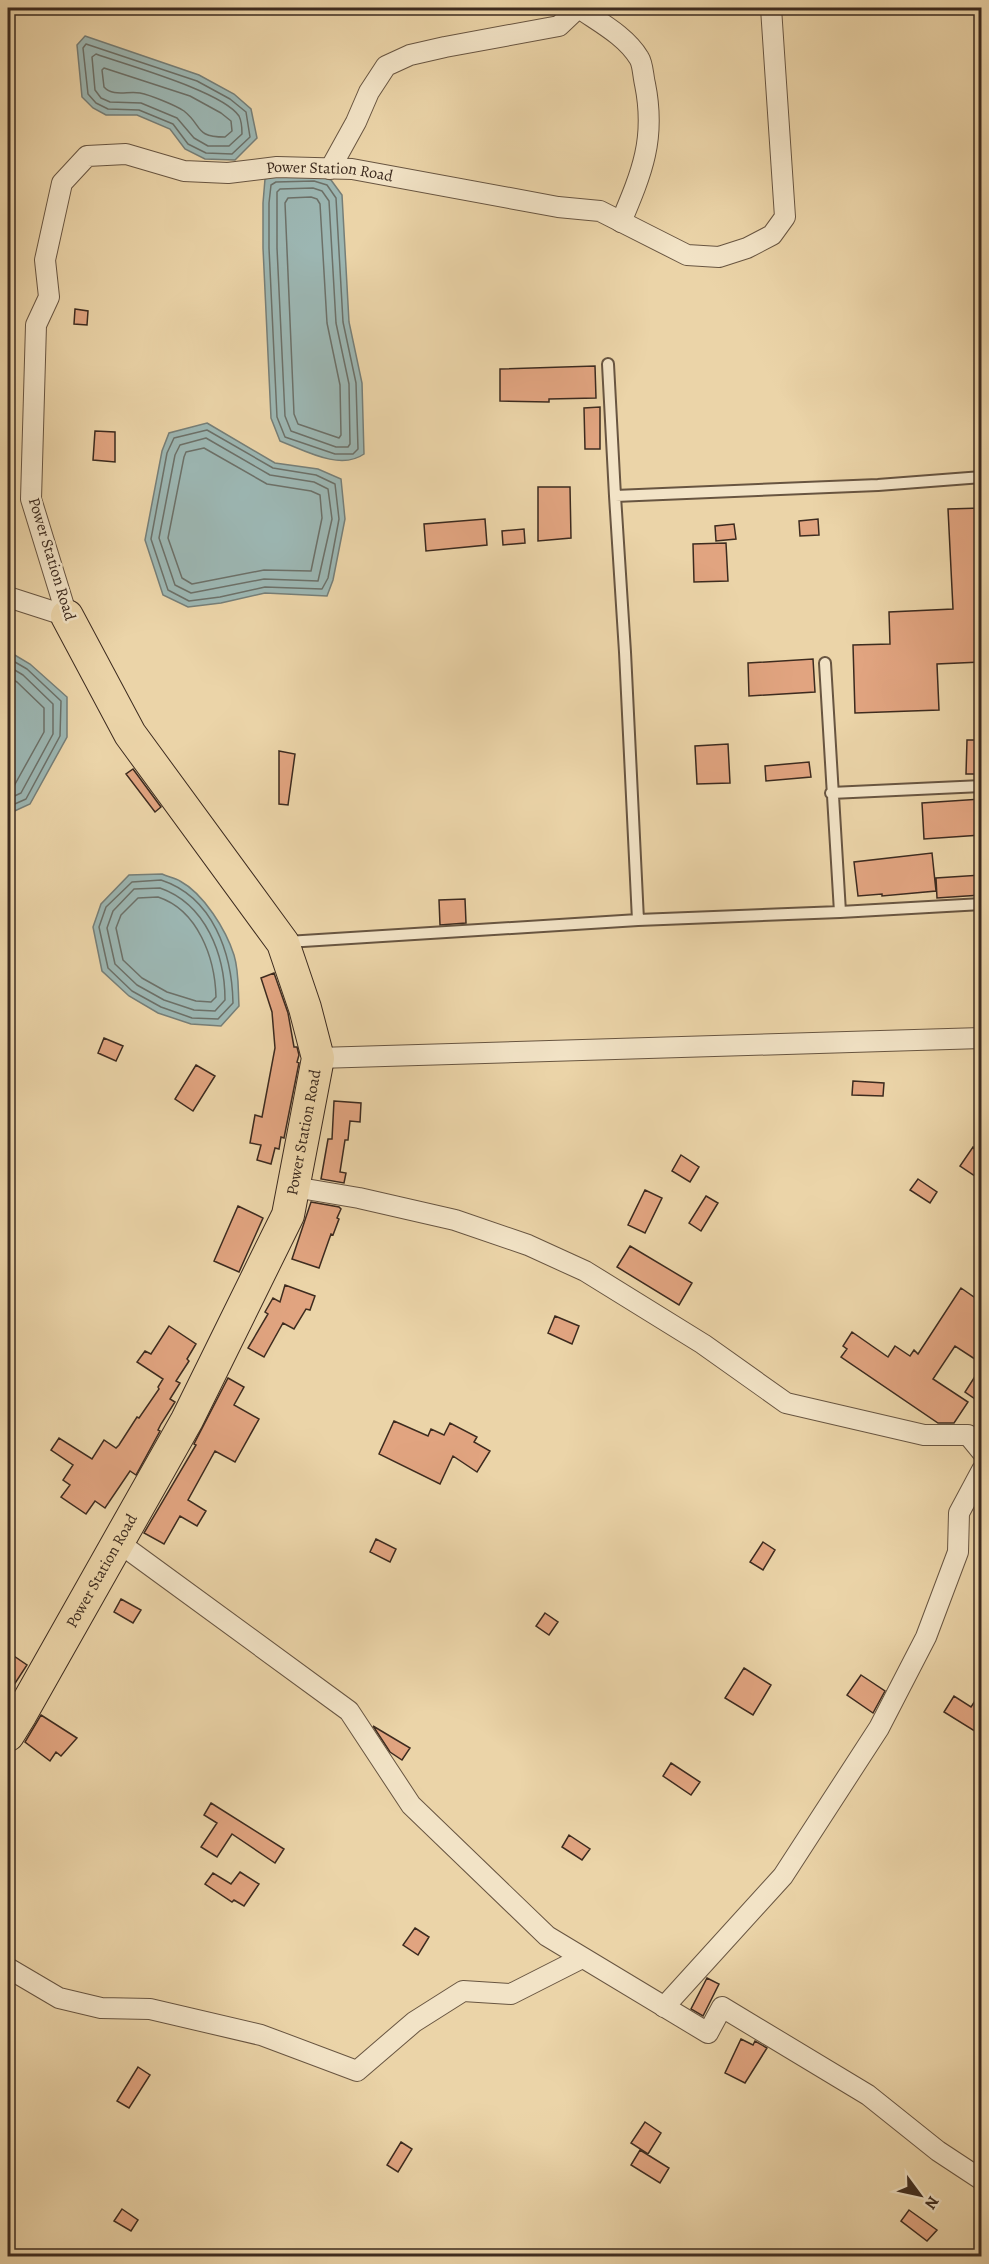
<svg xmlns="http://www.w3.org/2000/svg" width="989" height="2264" font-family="Alegreya,serif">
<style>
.water{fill:#9cb6b2;stroke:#767e77;stroke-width:1.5}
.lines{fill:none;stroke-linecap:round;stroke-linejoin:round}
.shore{stroke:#6c7068;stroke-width:1.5}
.building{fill:#e1a480;stroke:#3d2b1f;stroke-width:1.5}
.lane-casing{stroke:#685541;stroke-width:14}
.street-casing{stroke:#685541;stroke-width:22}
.primary-casing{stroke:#3d2b1f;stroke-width:34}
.lane{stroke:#f2e3c6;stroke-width:10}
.street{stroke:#f2e3c6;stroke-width:20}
.primary{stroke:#ebd4a8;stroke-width:32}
.labels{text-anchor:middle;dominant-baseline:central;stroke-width:5;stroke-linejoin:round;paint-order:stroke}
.street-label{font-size:16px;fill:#3d2b1f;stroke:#f2e3c6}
</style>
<rect width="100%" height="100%" fill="#ebd4a8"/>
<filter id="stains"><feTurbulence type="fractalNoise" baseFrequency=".00333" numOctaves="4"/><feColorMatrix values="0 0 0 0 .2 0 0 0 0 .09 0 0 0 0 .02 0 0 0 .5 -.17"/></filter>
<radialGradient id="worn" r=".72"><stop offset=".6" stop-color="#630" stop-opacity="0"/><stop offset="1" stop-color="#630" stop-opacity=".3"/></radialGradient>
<path class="water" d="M85 36 199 75 234 94 251 109 257 138 235 160 205 159 185 149 170 129 137 115H106L93 108 82 97 77 45Z
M315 175 331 180 342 195 349 322 362 383 364 454C340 471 304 450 280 441L271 418 263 248V203L265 179 275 176Z
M207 423 275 463 318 469 341 479 345 519 333 580 327 596 265 593 221 603 188 607 163 595 145 540 162 451 169 433Z
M8 651 30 664 67 697V737L30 804 8 814Z
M162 874C168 877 175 878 180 881 204 894 226 930 234 955 239 971 238 989 239 1006L221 1026 191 1024 158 1013 129 996 102 971 93 927 101 904 129 875Z"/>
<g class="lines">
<path class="shore" d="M86 44 197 81 230 99 246 112 250 137 232 154 206 153 188 144 173 124 139 110 108 109 96 103 88 94 83 48Z
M96 54C126 65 222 91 239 116 241 120 242 129 242 134L229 146H208L194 138 177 118 141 103 110 102 101 98 95 90 92 57Z
M104 68 190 96 221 113 231 121 232 131 225 137C194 137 203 126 184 111 175 105 150 95 140 93 127 91 113 97 104 87L102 70Z
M314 181 327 185 336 198 343 322 356 383 358 449 353 454H335L285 437 277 417 269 248V203L271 185 276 182Z
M313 188 322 191 329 201 336 323 349 384 350 444 348 447H336L291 431 285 416 277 248V192L280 189Z
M311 197 317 199 320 204 327 323 340 385 341 435 339 438 298 424 294 414 285 203 288 198Z
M207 430 273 468 316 475 335 484 339 519 328 578 322 589 265 587 220 597 189 601 168 590 151 539 167 453 174 438Z
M206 438 270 475 314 482 328 489 332 519 318 581 264 579 191 593 175 585 159 538 175 455 180 445Z
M204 448 267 484 311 491 320 495 322 518 311 571 264 570 192 584 182 578 168 538 184 457 186 452Z
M8 658 27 669 61 701 60 736 26 799 8 807
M8 666 23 675 53 704V734L21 793 8 799
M8 677 17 682 44 708V732L14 786 8 789
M161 880C213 897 232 953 233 1003L218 1019 192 1018 161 1007 132 991 108 968 99 927 106 907 132 882Z
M160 888C206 904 225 955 225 1000L215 1011 194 1010 164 1000 137 985 115 964 107 928 113 911 134 889Z
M158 897C198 910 215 958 216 997L211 1002 196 1001 167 992 142 978 123 960 116 928 121 915 138 898Z"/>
</g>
<path class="building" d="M75 309 88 311 87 325 74 324Z
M595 366 596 398 549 399V402L500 401V369Z
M600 407V449H585L584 408Z
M95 431 115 432V462L93 460Z
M538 487H570L571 538 538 541Z
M981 508V662L937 664 939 710 855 713 853 645 890 644 889 612 953 609 948 509Z
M485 519 487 545 426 551 424 524Z
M818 519 819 535 800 536 799 521Z
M734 524 736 539 716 541 715 526Z
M524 529 525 543 503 545 502 531Z
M726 543 728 581 694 582 693 544Z
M813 659 815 692 749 696 748 663Z
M967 740H981V774H966Z
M728 744 730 783 697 784 695 746Z
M279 751 295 754 288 805 279 804Z
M809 762 811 777 766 781 765 766Z
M133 769 161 807 155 812 126 774Z
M981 799V835L924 839 922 803Z
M932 853 936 891 882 896V894L858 896 854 862Z
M981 875V895L937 898 936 878Z
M465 899 466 923 440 925 439 900Z
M274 973 288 1013 294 1047H297L299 1055 297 1062 299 1063 284 1138 281 1137 279 1149 275 1148 271 1164 257 1160 261 1145 250 1143 255 1115 262 1117 275 1048 272 1012 261 978Z
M104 1038 123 1046 116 1061 98 1053Z
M196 1065 215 1076 193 1111 175 1099Z
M853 1081 884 1083 883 1096 852 1095Z
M334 1101 361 1103 360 1122 350 1121 348 1140H345L340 1172 346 1173 344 1183 321 1179 328 1139H332Z
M973 1147 981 1152V1180L960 1166Z
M681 1155 699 1167 690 1182 672 1171Z
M918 1179 937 1192 930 1203 910 1190Z
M645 1190 662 1198 645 1233 628 1225Z
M706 1196 718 1203 701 1231 689 1223Z
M311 1202 339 1207 341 1209 337 1218 339 1219 333 1235 331 1234 319 1268 292 1259Z
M238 1206 263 1218 239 1272 214 1261Z
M630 1246 692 1283 679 1305 617 1267Z
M285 1285 315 1296 310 1310 306 1309 294 1329 283 1323 264 1357 248 1348 268 1314 265 1312 273 1298 280 1302Z
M961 1288 981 1302V1363L955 1346 933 1379 968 1402 954 1423H938L841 1357 847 1349 843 1346 852 1332 888 1357 895 1346 910 1356 914 1350 918 1354Z
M555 1316 579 1326 572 1344 548 1333Z
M169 1326 196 1344 187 1359 189 1361 176 1381 180 1383 170 1399 175 1402 161 1424 158 1430 160 1431 136 1475 130 1471 105 1508 95 1501 86 1514 61 1497 70 1485 63 1480 73 1465 51 1450 59 1438 92 1459 104 1440 116 1448 119 1445 137 1417 139 1418 159 1389 158 1387 163 1379 137 1362 145 1351 151 1354Z
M981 1367V1403L965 1392Z
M228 1378 244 1387 234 1405 259 1419 235 1462 215 1451 188 1500 206 1511 197 1526 180 1516 164 1544 144 1533 196 1445 194 1444Z
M394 1421 428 1436 431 1429 444 1435 450 1423 477 1437 474 1442 490 1451 477 1472 453 1456 440 1484 379 1454Z
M376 1539 396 1549 390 1562 370 1552Z
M763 1542 775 1550 763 1570 750 1562Z
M121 1599 141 1610 133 1623 114 1612Z
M545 1613 558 1622 549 1635 536 1626Z
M8 1652 27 1665 8 1694Z
M744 1668 771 1685 753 1715 725 1698Z
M861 1675 885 1691 873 1713 847 1695Z
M981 1692V1735L944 1712 954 1696 971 1707Z
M41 1715 77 1738 61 1756 56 1752 50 1761 25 1742Z
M373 1726 410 1748 402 1760 390 1752Z
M671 1763 700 1782 691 1795 663 1776Z
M211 1803 284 1849 275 1863 232 1834 217 1857 201 1847 217 1823 204 1815Z
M569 1835 590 1849 582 1860 562 1847Z
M240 1872 259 1884 244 1906 234 1900 232 1902 205 1884 213 1873 231 1884Z
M415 1928 429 1937 418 1955 403 1945Z
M707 1978 719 1984 703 2016 691 2009Z
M741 2039 753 2045 755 2041 767 2048 745 2083 725 2073Z
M138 2067 150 2075 129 2108 117 2101Z
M645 2122 661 2133 648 2154 631 2143Z
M401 2142 412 2149 398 2172 387 2165Z
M640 2150 669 2168 660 2183 631 2165Z
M122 2209 138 2220 131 2231 114 2221Z
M909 2210 937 2230 927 2241 901 2221Z"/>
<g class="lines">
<g class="lane-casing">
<path id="lane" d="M608 364 615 496
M825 663 840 912
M831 793 982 786
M638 920 625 652 615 496 878 485 982 477
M287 942 638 920 840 912 982 904"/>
</g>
<g class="street-casing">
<g id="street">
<path d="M579 8C599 22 626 36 639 58 643 64 643 76 645 84 656 139 642 172 621 222"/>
<path d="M330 169 356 122 369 92 386 66 410 55 445 47 559 26 578 8"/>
<path d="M8 597 67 616"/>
<path id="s1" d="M67 616 31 499 36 325 49 297 45 260 62 183 87 156 126 154 184 171 228 173 277 167 352 169 558 207 600 211 687 255 719 257 747 248 772 235 785 217 771 8"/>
<path d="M318 1058 982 1038"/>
<path d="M294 1187 359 1198 455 1220 528 1245 585 1271 703 1344 786 1403 924 1435H968L982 1452"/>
<path d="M118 1542 349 1711 411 1805 547 1936 708 2033 722 2007 868 2095 938 2151 982 2180"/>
<path d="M8 1968 59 1998 101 2008 150 2009 261 2035 357 2071 414 2022 463 1991 511 1994 582 1958"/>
<path d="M664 2007 783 1876 879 1728 926 1637 958 1552 959 1513 982 1470"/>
</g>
</g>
<g class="primary-casing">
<g id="primary">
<path id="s2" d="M8 1735 21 1714 187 1420 288 1215 318 1058 305 1008 283 943 130 734 67 616"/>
</g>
</g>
<use href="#lane" class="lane"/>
<use href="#street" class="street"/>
<use href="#primary" class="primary"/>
</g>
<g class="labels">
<g class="street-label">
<text stroke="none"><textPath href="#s1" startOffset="726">Power Station Road</textPath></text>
<text transform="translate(52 559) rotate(73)">Power Station Road</text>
<text stroke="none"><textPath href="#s2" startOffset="675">Power Station Road</textPath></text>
<text stroke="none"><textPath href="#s2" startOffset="189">Power Station Road</textPath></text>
</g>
</g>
<rect width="989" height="2264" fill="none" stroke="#ebd4a8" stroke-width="30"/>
<rect x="9" y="9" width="971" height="2246" fill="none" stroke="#3d2b1f" stroke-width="3"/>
<rect x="15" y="15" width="959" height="2234" fill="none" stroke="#3d2b1f" stroke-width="1.5"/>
<g transform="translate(920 2195) rotate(123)" stroke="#f2e3c6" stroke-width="4.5" paint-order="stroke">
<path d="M0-4.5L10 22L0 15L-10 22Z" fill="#3d2b1f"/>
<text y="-9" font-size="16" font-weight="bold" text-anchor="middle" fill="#3d2b1f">N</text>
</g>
<rect width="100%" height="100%" filter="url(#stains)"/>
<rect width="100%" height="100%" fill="url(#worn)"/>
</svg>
